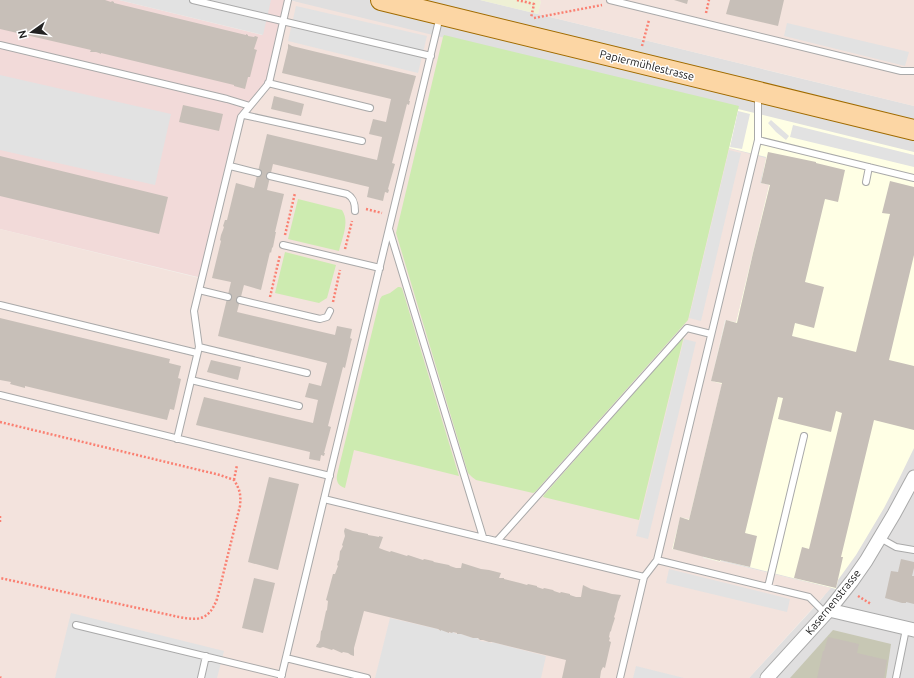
<svg xmlns="http://www.w3.org/2000/svg" width="914" height="678" font-family="Ubuntu,sans-serif">
<style>
.residential{fill:#e0dfdf}
.commercial{fill:#f2dad9}
.education{fill:#ffffe5}
.military{fill:#f3e3dd}
.construction{fill:#c7c7b4}
.farmland{fill:#eef0d5}
.grass{fill:#cdebb0}
.parking{fill:#e2e2e2}
.building{fill:#c7bfb8}
.lines{fill:none;stroke-linecap:round;stroke-linejoin:round}
.lane-casing{stroke:#a9a9a9;stroke-width:8}
.street-casing{stroke:#a9a9a9;stroke-width:15}
.primary-casing{stroke:#a06b00;stroke-width:22}
.path{stroke:#fa8072;stroke-width:2.5;stroke-dasharray:2 2;stroke-linecap:butt}
.lane{stroke:#fff;stroke-width:6}
.street{stroke:#fff;stroke-width:13}
.primary{stroke:#fcd6a4;stroke-width:20}
.labels{text-anchor:middle;dominant-baseline:central;stroke-width:3;stroke-linejoin:round;paint-order:stroke}
.street-label{font-size:11px;fill:#222;stroke:#fff}
</style>
<rect width="100%" height="100%" fill="#f2efe9"/>
<path class="residential" d="M290 0H480L914 106V678H749L820 601 830 588 721 561 720 562 702 557V556L672 549 680 517 689 519 721 384 711 381 726 319 736 322 769 185 760 183 728 148Z"/>
<path class="commercial" d="M0 0H119L262 35 270 0H287L268 82 202 278 0 229Z"/>
<path class="education" d="M738 109 914 152V448L899 479 884 508 856 555 838 580 836 589 721 560 720 562 703 557V556L672 549 680 517 689 519 721 384 711 381 726 320 736 322 769 185 761 183 766 157 729 148Z"/>
<path class="military" d="M289 0 738 109 728 148 766 158 760 183 769 185 736 322 725 320 711 381 722 384 689 519 680 517 672 549 703 556V558L720 562V561L831 588 749 678H0V229L203 279 242 118 270 83Z
M538 0H914V106L538 14 541 1Z"/>
<path class="construction" d="M833 630 891 644 886 678H790Z"/>
<path class="farmland" d="M480 0H538L541 1 538 14Z"/>
<path class="grass" d="M444 35 739 106 688 320 535 492 533 493 476 480 472 477 468 473 396 233 443 37Z
M298 199 342 210C350 222 342 238 339 251L288 239Z
M285 252 336 265 327 298 319 303 275 293Z
M398 287H400L402 288 459 476 354 450 345 488C338 486 336 481 337 475L380 299 382 296 390 293Z
M684 336 639 520 543 497 544 495Z"/>
<path class="parking" d="M119 0H271L263 35Z
M296 6 427 36 418 73 288 41Z
M787 23 909 52 905 66 784 36Z
M0 75 171 114 155 185 0 150Z
M738 111 750 114 742 149 730 147Z
M771 120 789 136 786 140 776 132 768 123Z
M793 125 914 155V167L790 137Z
M729 150 741 153 701 321 689 318Z
M684 339 696 342 648 539 636 536Z
M669 569 790 599 787 612 666 583Z
M71 613 224 651 217 678H55Z
M390 618 438 629V630H442L449 633 453 632 457 634H461L473 638H477L481 641 488 642 492 643V642L546 656 541 678H375Z
M636 666 684 678H633Z"/>
<path class="building" d="M0 0H105L111 2 112 1 114 2V3L246 35V34L248 35V36L254 37 255 36 258 37 254 49 257 50 256 53 250 77H248L245 89 234 86V85L101 53V54L99 53 96 52H90L91 50 0 29Z
M674 0H688L687 4Z
M730 0H784L778 26 726 14Z
M288 44 292 46 416 76 409 101H410L409 105 407 104 392 163 395 164 388 189 389 190 388 193 385 192 383 201 367 197 369 187 273 164 267 190 284 194 275 232H276L273 247 272 248 271 253 270 252 261 290 244 285 237 312 335 335 337 326 352 329 350 338 352 339 351 342 345 368 343 367 328 426 331 427 324 453H325L324 456 321 455 320 461 309 459 310 452 196 425 204 397 313 423 318 400 305 397 309 383 321 386 327 363 218 336 231 282 212 278 221 241 220 240 221 235 223 230 224 227 223 226 225 220H227L236 183 254 188 267 134 377 160 382 137 369 134 373 119 386 122 391 99 282 73 288 48Z
M274 96 304 104 301 116 271 109Z
M183 105 223 114 219 131 179 122Z
M768 152 816 162V163L845 170 838 202 825 199 805 282 824 287 814 328 795 323 792 336 856 352 890 214 882 213 890 181 914 187V255L889 360 914 366V430L874 420 841 557H843L836 588 794 578 802 547 809 549 842 413 836 411 831 432 778 419 783 398 778 397 745 533 757 536 750 567 720 560V561L673 549 680 517 689 520 722 383 711 381 726 320 737 323 753 253 770 185 761 183Z
M0 156 168 197 159 234 0 196Z
M0 318 170 359 169 363 181 366 178 378 181 379 174 410 170 409 167 420 25 386V388L10 384 11 382 0 380Z
M211 360 241 367 238 380 207 372Z
M269 477 299 484 278 570 248 562Z
M345 528 353 531 368 534V535L374 536 379 537V536L383 537 379 548 384 550 390 552 391 551 407 556 408 555 423 560 424 559 433 561 434 562 449 565 450 566 456 568H461L462 563 481 569 489 570 501 573 499 578H504V579L520 583 527 585 528 584 537 586V587L543 589 544 588 553 590 554 591 560 593 561 592 570 594V595L576 597H581L583 585 591 589 605 592 612 594 621 595 618 602 616 611 614 617 615 618 612 627 611 631 610 632 609 637 610 638 609 641 611 642 605 668 603 667 601 671 600 678H562L566 660 492 642H488H489L483 640H480L478 638H473L461 634H457V633L453 632 452 633 449 632V633L441 630V631L438 629 364 611 354 648V656L351 655 348 653 343 652 342 653 333 649 332 650 323 647 320 648 316 647 317 644H318L320 640 321 631 322 630 326 611 327 610 328 601 326 600 333 574H335L338 566 337 565 338 561 339 560 340 551 341 550 343 546 342 545 345 536 344 531Z
M901 559 914 562V568L912 576H914V604L906 602V603H902L885 598 891 571 898 572Z
M254 578 275 583 263 633 242 628Z
M828 637 859 644 857 653 887 660 884 678H817L823 651H824Z"/>
<g class="lines">
<g class="lane-casing">
<path id="lane" d="M193 0 431 56
M610 0 901 71H914
M0 45 227 99 250 106
M268 83 370 108
M244 115 362 141
M758 140 914 178
M230 166 258 173
M270 176 347 194C354 198 355 204 355 211
M866 182 869 167
M389 229 483 537
M283 245 380 268
M199 290 228 297
M240 300 320 319 327 317 330 311
M0 305 197 353
M199 347 307 373
M191 380 299 406
M0 395 330 476
M177 439 199 347 194 311 241 117 269 83 288 0
M324 499 644 577
M880 538 896 547 914 550
M497 541 687 328 711 334
M657 560 809 597 826 614
M768 587 804 436
M76 625 282 675
M286 658 367 678
M201 678 206 656
M281 678 440 16
M620 678 644 577 657 560 758 140V95
M896 678 906 629"/>
</g>
<g class="street-casing">
<path id="street" d="M829 610 914 630
M767 678 829 610 852 581 866 561 894 514 914 477"/>
</g>
<g class="primary-casing">
<path id="primary" d="M381 0 914 130"/>
</g>
<path class="path" d="M517 0 534 4 531 18
M706 13 709 0
M534 18 602 5
M642 46 649 20
M366 209 382 213
M285 235 295 193
M345 249 352 221
M270 297 280 255
M333 302 340 270
M0 422 220 475 234 480C240 490 241 494 240 506L217 599C209 620 199 621 179 617L0 578
M234 480 237 465
M0 516V522
M858 596 871 604
M0 677 1 678"/>
<use href="#lane" class="lane"/>
<use href="#street" class="street"/>
<use href="#primary" class="primary"/>
</g>
<g class="labels">
<g class="street-label">
<text transform="translate(647 65) rotate(14)">Papiermühlestrasse</text>
<text transform="translate(833 602) rotate(-51)">Kasernenstrasse</text>
</g>
</g>
<g transform="translate(32 32) rotate(256)" stroke="#ffffff" stroke-width="3" paint-order="stroke">
<path d="M0-3L7 15L0 10L-7 15Z" fill="#222222"/>
<text y="-6" font-size="11" font-weight="bold" text-anchor="middle" fill="#222222">N</text>
</g>
</svg>
